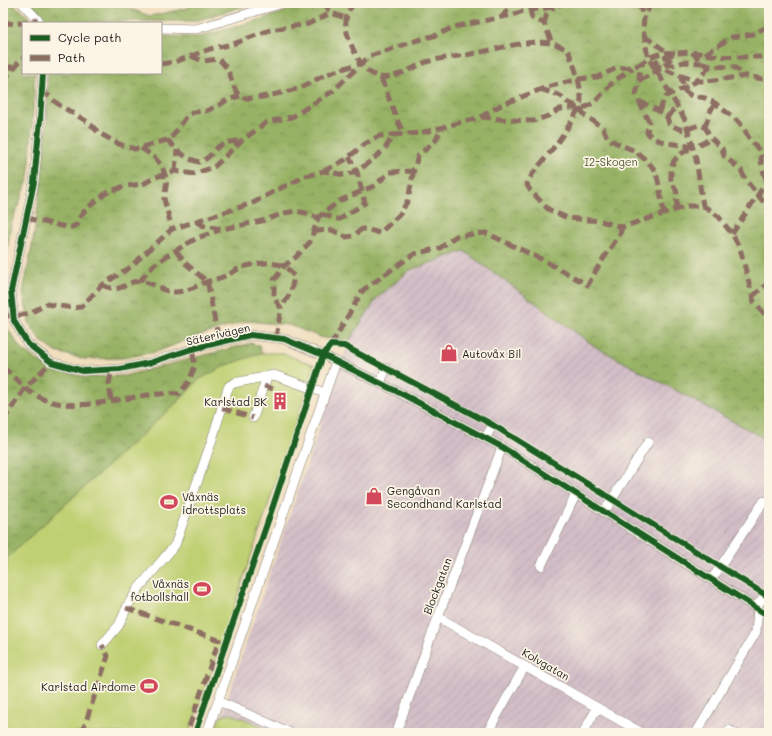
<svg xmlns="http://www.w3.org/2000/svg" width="772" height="736" font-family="Mali,sans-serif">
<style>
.industrial{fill:url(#industrial-furrows)}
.grass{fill:url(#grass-tufts);stroke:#6e7648}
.forest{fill:url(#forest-crowns);stroke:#5a6740}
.garden{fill:#bfd073;stroke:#6e7648}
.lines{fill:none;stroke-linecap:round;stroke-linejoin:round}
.minor-casing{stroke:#867c6c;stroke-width:10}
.minor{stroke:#fff;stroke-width:9}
.quiet{stroke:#8d6e63;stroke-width:5;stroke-dasharray:10 5;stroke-linecap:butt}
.cycleway-casing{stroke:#fcf5e5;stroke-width:8}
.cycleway{stroke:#1b5e20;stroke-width:6}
.labels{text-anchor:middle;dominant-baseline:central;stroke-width:3.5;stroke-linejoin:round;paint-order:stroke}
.park-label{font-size:11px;fill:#555b3a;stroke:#fcf5e5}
.street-label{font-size:11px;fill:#1c1c1c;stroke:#fcf5e5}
.poi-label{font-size:11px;fill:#1c1c1c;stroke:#fcf5e5;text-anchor:start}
</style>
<defs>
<pattern id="industrial-furrows" width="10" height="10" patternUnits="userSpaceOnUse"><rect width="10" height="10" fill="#d2bdc6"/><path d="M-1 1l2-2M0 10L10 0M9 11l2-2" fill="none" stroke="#b4a2aa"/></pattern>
<pattern id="grass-tufts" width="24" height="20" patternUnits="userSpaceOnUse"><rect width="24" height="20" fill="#bfd073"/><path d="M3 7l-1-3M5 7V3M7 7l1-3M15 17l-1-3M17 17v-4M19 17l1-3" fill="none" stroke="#a4b263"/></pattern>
<pattern id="forest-crowns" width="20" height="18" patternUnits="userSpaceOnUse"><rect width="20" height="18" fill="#97b265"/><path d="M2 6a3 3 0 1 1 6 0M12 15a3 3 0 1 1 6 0" fill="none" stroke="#7a9052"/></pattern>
</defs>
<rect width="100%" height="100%" fill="#fcf5e5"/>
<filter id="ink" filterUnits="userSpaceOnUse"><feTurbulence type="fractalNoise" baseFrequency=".025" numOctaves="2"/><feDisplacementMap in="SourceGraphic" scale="8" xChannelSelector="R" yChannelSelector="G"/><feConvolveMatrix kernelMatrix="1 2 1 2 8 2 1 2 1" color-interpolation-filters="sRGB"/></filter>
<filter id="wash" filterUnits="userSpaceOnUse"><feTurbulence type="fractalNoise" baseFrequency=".012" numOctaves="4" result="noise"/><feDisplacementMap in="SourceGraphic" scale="16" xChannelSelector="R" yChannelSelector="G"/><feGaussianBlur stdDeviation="0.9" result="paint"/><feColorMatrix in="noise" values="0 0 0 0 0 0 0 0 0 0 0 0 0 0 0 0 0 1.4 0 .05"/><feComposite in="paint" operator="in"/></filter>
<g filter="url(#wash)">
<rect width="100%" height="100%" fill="#f0ddbc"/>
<path class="industrial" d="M464 251 596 347 769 441V733H266L259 725 230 713 221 717 349 341 377 298 411 270Z"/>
<path class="grass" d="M230 713 259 725 266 733H213L220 717Z"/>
<path class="forest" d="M3 3C17 3 24 13 33 23H23V73H35L29 178 11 224 3 278Z
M30 3H114L150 16 188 8 192 3H255L195 21H107L46 23Z
M307 3H769V441L596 347 464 251 410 270 377 298 349 341 323 338 289 325 246 321 195 337 156 352 122 358 84 359 56 352 41 341 29 323 23 292 34 235 41 183 47 121 48 73H161V36L200 37 279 14Z
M3 301 4 323 21 349 47 367 83 377 124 376 252 343 259 346 261 353 225 366 198 380 174 405 8 557 3 555Z"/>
<path class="garden" d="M261 353H281L315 365 223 640 189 733H3V587L8 557 184 396 198 380 225 366Z"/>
</g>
<g filter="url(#ink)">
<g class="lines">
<g class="minor-casing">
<path id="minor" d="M22 3 38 20 40 23
M161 28 196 29 283 3
M43 73 40 120 34 182 11 291 14 321 28 344 51 362 83 371 120 369 149 363 192 349 250 335 284 339 323 355 404 395 502 447 769 616
M380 383 386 368
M253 418 267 377
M485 438 493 425
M604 512 648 442
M541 566 576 494
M712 579 764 501
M756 607 765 595
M438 617 642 733
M102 645 119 625 128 605 138 589 175 545 211 443 227 391 229 386 234 383 274 375 325 393
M218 701 291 733
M207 733 336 362
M396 733 438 617 502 447
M487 733 525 666
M583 733 597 708
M696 733 756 632 758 608
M727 733 729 730 734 733"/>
</g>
<use href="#minor" class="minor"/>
<path class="quiet" d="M324 3 331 13 346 18
M355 3C345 11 344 24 348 36 354 52 362 73 380 77 393 80 414 67 426 62 440 58 456 57 471 54 495 50 527 39 551 43 557 44 563 48 568 50 574 66 581 82 581 100 580 113 556 144 548 155 540 165 531 173 527 185L530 190 548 209 567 218 601 221 622 227 687 206H703L707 208 719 217 732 234 740 248 754 302 769 319
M639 3 644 19
M651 3 644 19 643 28 648 58 664 83 685 120 696 159 703 206
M530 10 532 18 544 23 552 43
M3 16 6 3
M502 17 513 3
M3 22 14 24 38 20
M544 23 547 14 554 7
M644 36 667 52
M692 52 702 63 710 66 734 67 746 76
M675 53C662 51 650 56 640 64L639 81 636 95 649 122 647 132C655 144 680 144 693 147L698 146 711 138
M705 54 732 37 753 34 769 26
M191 56 203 61 218 59C234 71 230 87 240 96 247 103 289 91 300 88 311 83 321 76 333 72 342 69 351 66 360 64
M652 63 675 74 697 81H707L746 76 769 80
M161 64 175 62 210 49 233 44 270 30 308 24 331 13
M665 65H673L683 62 702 63
M3 67H13
M680 75 685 91 690 95 705 98 715 103 740 123 749 138 758 149 761 155V161L764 174 769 185
M381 78C389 96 394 116 404 134
M3 81 23 57
M639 81 662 68 673 56
M540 89 561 96 567 102 578 107 586 116 603 128 607 137 612 141 635 151 648 162 654 169 658 180 664 214
M42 90 59 105 88 122 99 133 119 144 135 149 167 140 172 137 187 116 194 112 206 111 218 106 227 100 240 96
M639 101 659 111 667 117 669 124C683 132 685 130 699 125L705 127 711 138 722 148 724 156 741 170 745 179 769 209
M659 111 666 96 684 88 697 81 710 66
M481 117 509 120 534 121 548 116 560 109 586 107 595 102 613 82 633 68
M667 117 678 106
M705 127 711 110 715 103
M167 140C180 151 181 157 199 162 211 158 211 153 219 146 226 141 233 142 241 141
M141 148 153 156 162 166 165 175 167 180 164 199 172 229
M175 171 177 150
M324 171 345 160 365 144 379 136 393 135
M677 209C675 197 681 193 671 182 670 160 674 157 693 147
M322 214 336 219H340L365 203 357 172 349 157
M769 217 767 223 769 235
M26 218 66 227H72L78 224 80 217 86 209 106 193 125 186 143 184 156 177 175 171 194 174 214 167 241 141 267 122 292 117 333 91 361 64 370 56 418 40 437 35 454 27 512 15 523 11 554 7 564 3
M197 222 204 226 222 229 262 221 285 213 296 211 306 213 318 218
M314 231 332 230 346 237 353 236 362 229H366L380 233 401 213 404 207 408 200 414 169
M732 234 769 178
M176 251 185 263 204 279 208 285 216 327 220 342
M140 281 154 265 168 255 197 238 220 230
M102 285C124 295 123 281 140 281 152 282 162 292 175 292 185 292 195 287 204 283 211 280 218 279 225 276 230 274 235 270 241 268 251 263 273 261 283 266 287 267 291 273 294 276L291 292 281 308
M752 297 769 282
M3 315C20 318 32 313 46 304L73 308 81 307 102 285 129 268 172 229 253 203 279 189 306 176 324 171 344 175 357 172 385 149 393 135 421 133 481 117 501 105 547 87 579 79 598 77 617 68 634 67 640 64 652 63 676 53 692 52 718 56 735 57H761L769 54
M276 338 281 308 274 298V280L284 266 296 257 310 242 318 218 322 214 341 200 374 186 390 172 411 171 414 169 418 156 436 140 442 127
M331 345 363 290 414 254 440 248 456 236 486 233 541 259 588 285 598 267 620 234 622 227
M3 367C14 377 25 390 39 397 74 415 123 396 160 394 166 393 173 394 179 394L189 381 195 366 192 349
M264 386 273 389
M111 400 109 384 112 369
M222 408 253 418
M3 421 25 388 51 362
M126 608 219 640 187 733
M82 733 108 656 102 645"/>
<g class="cycleway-casing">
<path id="cycleway" d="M43 73 40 120 34 182 11 291 14 321 28 344 51 362 83 371 120 369 149 363 192 349 250 335 284 339 323 355 404 395 502 447 769 616
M195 733 271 512 323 355 331 345 344 346 493 425 769 597"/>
</g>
<use href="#cycleway" class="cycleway"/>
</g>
</g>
<defs>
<g id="shop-bare" transform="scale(1.38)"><path d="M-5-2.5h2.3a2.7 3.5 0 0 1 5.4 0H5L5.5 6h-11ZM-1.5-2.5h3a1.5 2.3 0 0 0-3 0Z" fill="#d1495b" stroke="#fcf5e5" stroke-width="2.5" paint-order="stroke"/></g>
<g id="building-bare" transform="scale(1.38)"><path d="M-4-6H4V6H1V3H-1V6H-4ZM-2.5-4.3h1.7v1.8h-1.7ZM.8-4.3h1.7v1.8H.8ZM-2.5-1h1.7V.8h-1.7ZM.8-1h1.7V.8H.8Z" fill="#d1495b" stroke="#fcf5e5" stroke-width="2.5" paint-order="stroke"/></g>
<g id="stadium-bare" transform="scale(1.38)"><path d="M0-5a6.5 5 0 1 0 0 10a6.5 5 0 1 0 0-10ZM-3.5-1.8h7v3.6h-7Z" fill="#d1495b" stroke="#fcf5e5" stroke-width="2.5" paint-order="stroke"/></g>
</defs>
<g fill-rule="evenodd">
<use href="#shop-bare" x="449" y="353"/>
<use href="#building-bare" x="280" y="401"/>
<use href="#shop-bare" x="374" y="496"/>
<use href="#stadium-bare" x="169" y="502"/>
<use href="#stadium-bare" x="202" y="589"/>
<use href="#stadium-bare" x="149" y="686"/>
</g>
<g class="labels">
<g class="park-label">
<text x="611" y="161">I2-Skogen</text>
</g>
<g class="street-label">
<text transform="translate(218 334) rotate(-13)">Säterivägen</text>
<text transform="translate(437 586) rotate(-69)">Blockgatan</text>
<text transform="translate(546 664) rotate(30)">Kolvgatan</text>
</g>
<g class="poi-label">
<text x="462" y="353">Autovåx Bil</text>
<text x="267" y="401" text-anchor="end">Karlstad BK</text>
<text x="387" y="490">Gengåvan<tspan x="387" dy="13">Secondhand Karlstad</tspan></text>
<text x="182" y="496">Våxnäs<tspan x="182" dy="13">idrottsplats</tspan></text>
<text x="189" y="583" text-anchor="end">Våxnäs<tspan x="189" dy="13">fotbollshall</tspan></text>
<text x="136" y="686" text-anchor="end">Karlstad Airdome</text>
</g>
</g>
<rect width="772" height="736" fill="none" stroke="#fcf5e5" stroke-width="16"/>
<rect x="22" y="22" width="140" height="52" fill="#fcf5e5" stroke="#a29e95"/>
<rect x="30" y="35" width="20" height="6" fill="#1b5e20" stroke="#a29e95"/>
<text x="58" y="42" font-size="12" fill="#1c1c1c">Cycle path</text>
<rect x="30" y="55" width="20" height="6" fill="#8d6e63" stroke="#a29e95"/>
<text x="58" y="62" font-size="12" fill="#1c1c1c">Path</text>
</svg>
